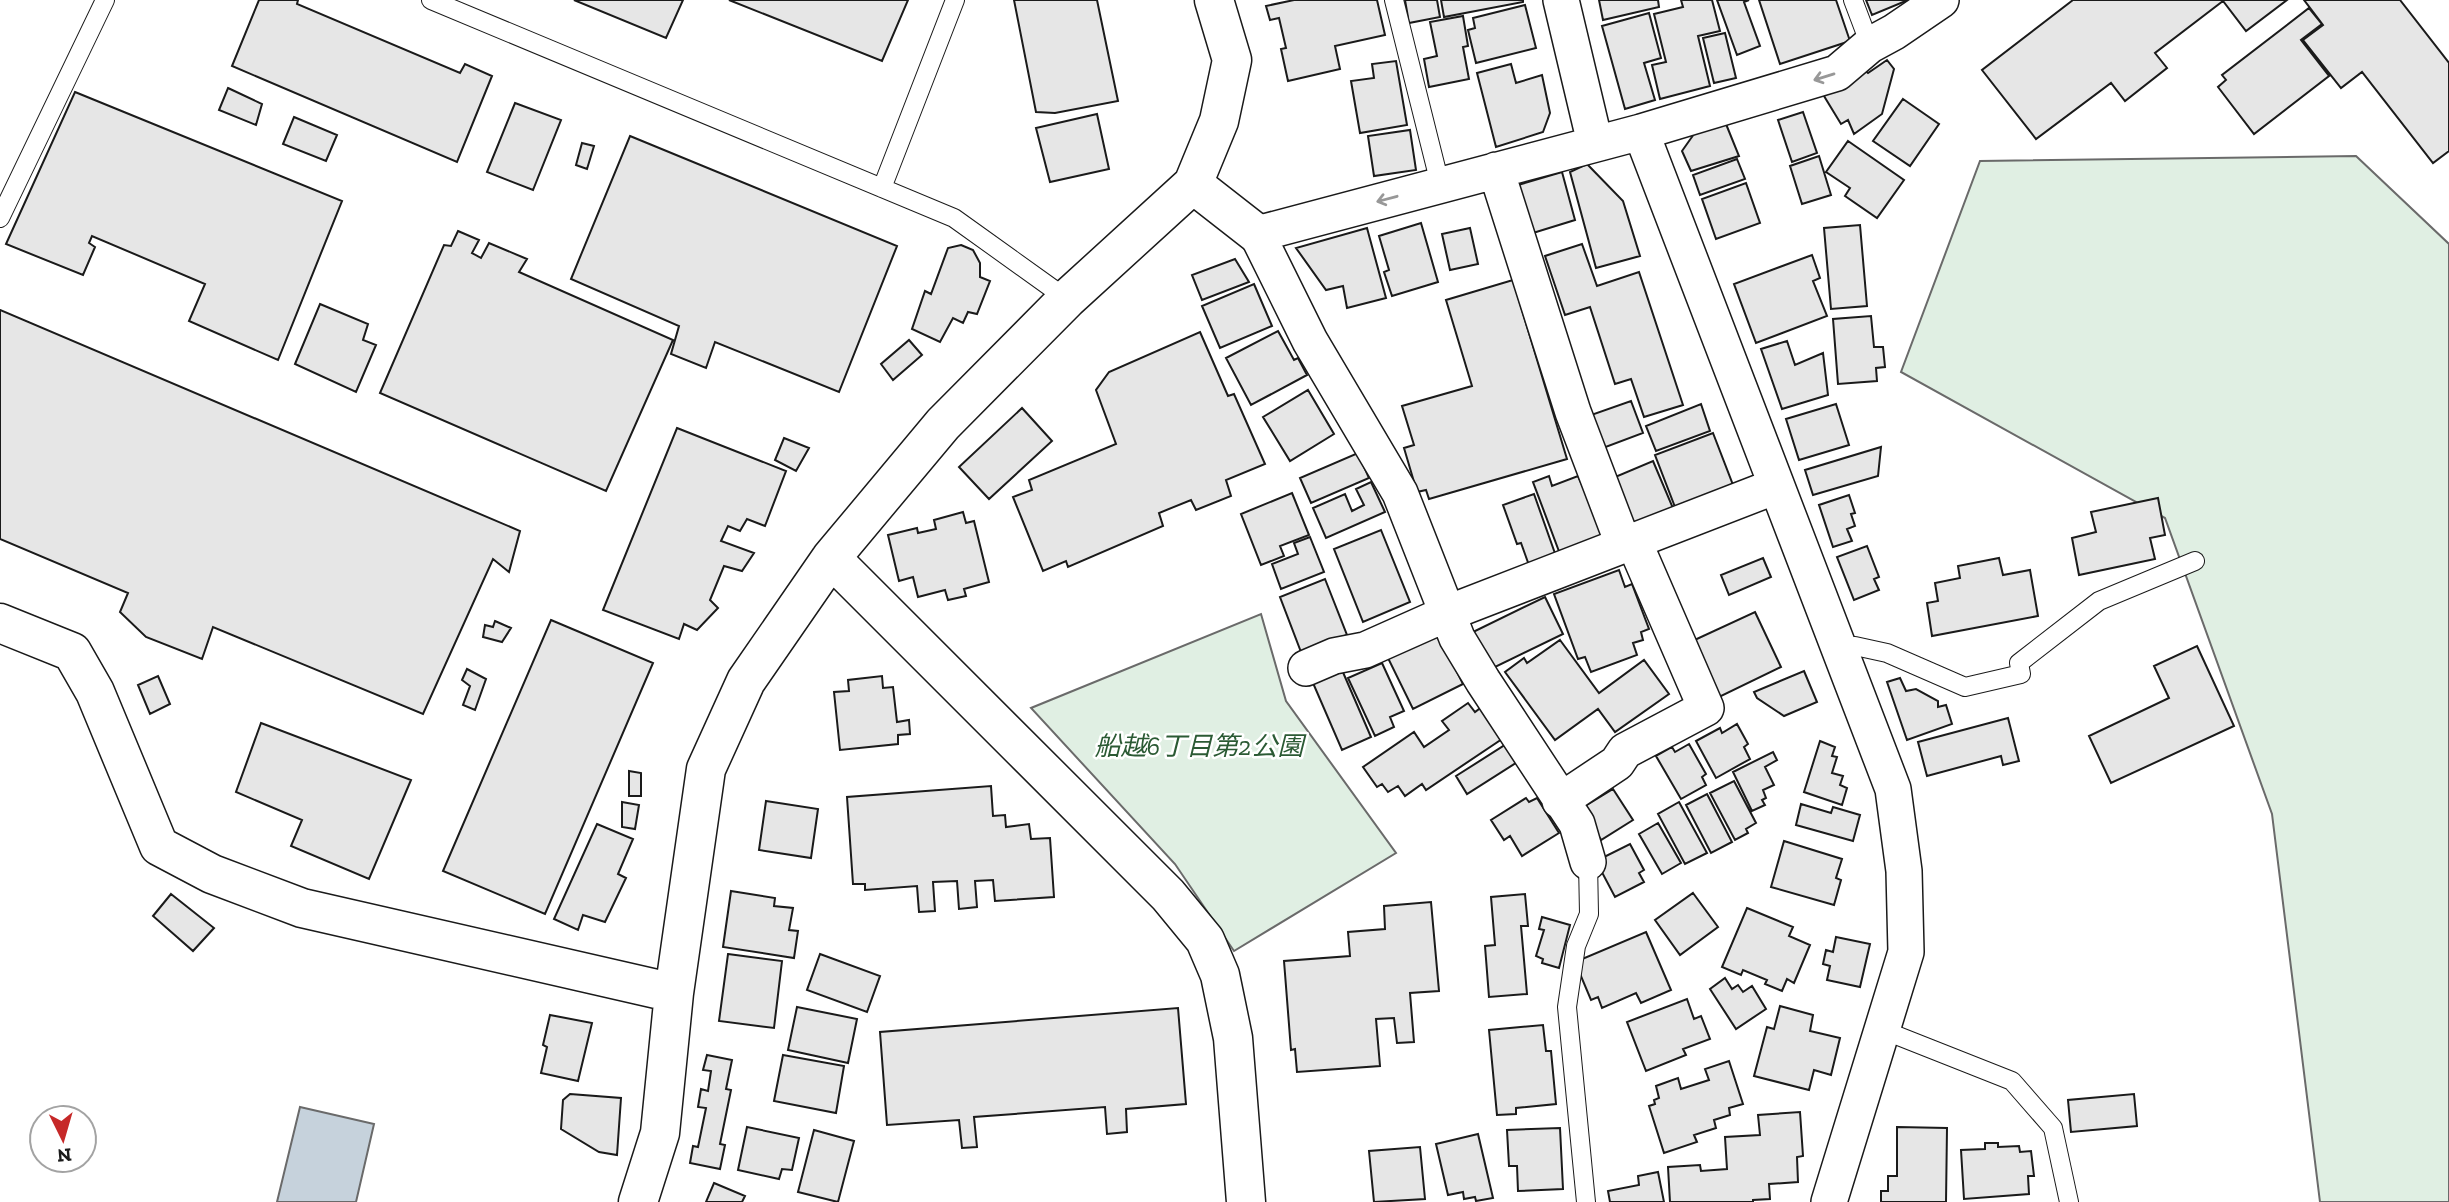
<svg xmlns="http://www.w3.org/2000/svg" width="2449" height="1202" font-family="'Zilla Slab','Noto Sans JP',serif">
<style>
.green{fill:#e0efe3;stroke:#6a6a6a;stroke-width:2}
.water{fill:#c6d2dc;stroke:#6a6a6a;stroke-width:2}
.building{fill:#e6e6e6;stroke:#1a1a1a;stroke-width:2}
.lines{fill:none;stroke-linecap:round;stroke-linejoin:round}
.service-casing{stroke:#1a1a1a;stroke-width:20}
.minor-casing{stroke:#1a1a1a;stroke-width:38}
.tertiary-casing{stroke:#1a1a1a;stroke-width:41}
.service{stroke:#fff;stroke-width:18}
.minor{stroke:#fff;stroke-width:35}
.tertiary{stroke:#fff;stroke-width:38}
.oneway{stroke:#989898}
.labels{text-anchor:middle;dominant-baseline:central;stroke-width:5;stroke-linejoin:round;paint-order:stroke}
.park-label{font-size:26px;font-style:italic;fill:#2b5a34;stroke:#fff}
</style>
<rect width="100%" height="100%" fill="#fff"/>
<path class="green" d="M2356 156 2449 244V1202H2320L2272 814 2165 518 1901 372 1980 161Z
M1261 614 1286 701 1396 853 1234 951 1175 864 1031 708Z"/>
<path class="water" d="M300 1107 374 1124 356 1202H277Z"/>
<path class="building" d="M259 0H298L297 4 460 73 465 64 492 76 457 162 232 66Z
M574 0H683L666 38Z
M729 0H908L882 61Z
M1014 0H1097L1118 101 1055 113 1036 112Z
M1294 0H1377L1385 35 1335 46 1340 69 1288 81 1281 49 1286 48 1279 18 1270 20 1266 6Z
M1405 0H1437L1440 17 1409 23Z
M1441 0H1523V2L1444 17Z
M1599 0H1658L1659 7 1603 20Z
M1681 0H1712L1720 31 1698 36 1710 86 1660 99 1652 65 1666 62 1654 14 1683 7Z
M1717 0H1749L1744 2 1760 46 1737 55Z
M1759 0H1836L1850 41 1780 64Z
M1866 0H1908L1872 15Z
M2073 0H2287L2246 31 2223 1 2155 53 2167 68 2125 101 2111 83 2036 139 1982 70Z
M2304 0H2400L2449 63V151L2433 163 2362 72 2341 88 2303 40 2323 25Z
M1525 5 1536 48 1476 63 1468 30 1475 28 1473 18Z
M2309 8 2322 24 2301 40 2329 76 2254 134 2218 87 2226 80 2222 75Z
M1649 13 1661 58 1644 63 1655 100 1625 109 1602 26Z
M1463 16 1468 46 1463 47 1469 79 1429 87 1424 59 1437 56 1430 22Z
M1725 33 1736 78 1714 83 1703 38Z
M1887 60 1894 69 1882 114 1854 134 1848 120 1841 124 1824 96 1863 69 1868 73Z
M1396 61 1407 125 1360 133 1351 81 1374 78 1372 64Z
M1511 64 1516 83 1542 75 1550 113 1543 132 1496 147 1477 73Z
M228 88 262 104 256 125 219 110Z
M75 92 342 201 278 360 189 321 205 284 92 236 89 243 95 247 83 275 6 244Z
M1903 99 1939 124 1910 166 1873 141Z
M515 103 561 120 533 190 487 172Z
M1803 112 1817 153 1792 162 1778 120Z
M1097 114 1109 169 1050 182 1036 128Z
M294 117 337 135 326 161 283 144Z
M1726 124 1739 156 1691 171 1682 151 1694 134Z
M1410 130 1416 170 1374 176 1368 136Z
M630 136 897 246 839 392 715 342 706 368 671 354 679 326 571 279Z
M1848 141 1904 180 1877 218 1845 196 1850 188 1826 172Z
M582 143 594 146 587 169 576 165Z
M1819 156 1831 195 1802 204 1790 166Z
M1737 159 1745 179 1700 195 1693 175Z
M1587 164 1623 201 1640 256 1596 268 1570 172Z
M1562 172 1575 220 1533 233 1518 185Z
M1746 183 1760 223 1716 239 1702 199Z
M1421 223 1438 282 1392 296 1384 272 1389 270 1379 236Z
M1860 225 1867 306 1831 309 1824 228Z
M1367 228 1386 298 1347 308 1343 286 1326 290 1296 248Z
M1470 228 1478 264 1450 270 1442 234Z
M458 231 479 240 472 253 481 258 489 243 527 259 519 272 673 340 606 491 380 393 444 245 451 246Z
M1582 244 1597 286 1639 272 1683 405 1644 417 1631 379 1615 384 1590 307 1565 315 1545 256Z
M961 245 973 250 980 263V277L990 281 977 314 968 312 963 323 953 318 940 342 912 329 925 291 931 294 948 248Z
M1812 255 1820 278 1813 281 1827 316 1756 343 1734 284Z
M1235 259 1249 282 1202 300 1192 275Z
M1513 280 1567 459 1429 499 1426 490 1417 492 1404 448 1414 445 1402 406 1472 386 1446 300Z
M1254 284 1272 326 1220 348 1202 306Z
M320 304 368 324 363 340 376 345 356 392 295 364Z
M0 310 520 531 509 572 493 559 423 714 213 627 202 659 146 637 120 612 128 593 0 539Z
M1871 316 1874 347H1883L1885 367 1876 368 1877 381 1838 384 1833 319Z
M1278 331 1294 360 1298 358 1307 375 1251 405 1226 358Z
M1200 332 1228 396 1234 394 1265 464 1226 480 1231 496 1196 510 1191 500 1159 513 1163 526 1068 567 1066 561 1043 571 1013 497 1032 490 1029 480 1116 444 1096 390 1109 372Z
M909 340 922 355 893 380 881 364Z
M1787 341 1795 365 1823 353 1828 395 1782 409 1761 349Z
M1308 390 1334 434 1290 461 1263 417Z
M1631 401 1643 433 1603 448 1591 415Z
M1701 404 1710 431 1656 451 1646 426Z
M1836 404 1849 445 1799 460 1786 419Z
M1022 408 1052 441 989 499 959 467Z
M677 428 786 471 765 526 747 519 740 531 728 526 721 541 754 553 742 571 724 566 710 600 718 608 697 630 684 624 679 639 603 610Z
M1713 433 1733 485 1675 507 1655 455Z
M784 438 809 448 796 471 775 460Z
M1881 447 1878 476 1813 495 1805 470Z
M1358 453 1369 478 1311 503 1300 478Z
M1653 461 1675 513 1630 532 1608 480Z
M1549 476 1552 486 1578 476 1583 487 1588 485 1607 537 1560 554 1533 482Z
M1371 482 1385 512 1326 538 1313 508 1345 494 1352 511 1364 505 1356 489Z
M1292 493 1309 535 1280 546 1284 556 1261 565 1241 514Z
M1534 494 1557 559 1530 568 1521 543 1517 544 1503 505Z
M1849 495 1855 513 1851 514 1855 526 1847 529 1852 541 1833 547 1819 505Z
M2158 498 2165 535 2150 538 2155 559 2079 575 2072 538 2096 532 2091 512Z
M963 512 966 523 974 521 989 582 964 589 966 596 948 600 945 590 918 597 913 577 899 581 888 535 917 528 918 533 936 529 934 520Z
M1381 530 1410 602 1363 622 1334 549Z
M1310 537 1324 572 1281 589 1272 564 1298 554 1294 543Z
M1867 546 1879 577 1874 579 1879 590 1854 600 1837 557Z
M1763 558 1771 577 1729 595 1721 575Z
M1999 558 2003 575 2030 570 2038 616 1932 636 1927 603 1938 601 1935 583 1960 578 1958 566Z
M1619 570 1625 587 1632 584 1649 629 1641 632 1643 640 1633 643 1637 655 1591 672 1585 657 1578 659 1554 594Z
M1325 579 1347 635 1301 652 1280 597Z
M1545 597 1563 634 1491 669 1473 632Z
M1755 612 1781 667 1715 699 1688 643Z
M551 620 653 663 545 914 443 871Z
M495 621 511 628 502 642 483 637 485 625 493 627Z
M1437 631 1463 684 1413 709 1387 656Z
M1560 640 1599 693 1644 660 1669 694 1615 732 1598 709 1555 740 1505 672 1524 658 1527 663Z
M2197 646 2234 726 2111 783 2089 736 2169 698 2154 666Z
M1382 663 1404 711 1390 717 1394 727 1375 736 1348 678Z
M467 669 486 679 475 710 463 705 470 686 462 680Z
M1342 670 1371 737 1342 750 1313 683Z
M1804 671 1817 702 1784 716 1757 698 1754 692Z
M158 676 170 704 150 714 138 685Z
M882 676 883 688 893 687 897 722 909 720 910 734 898 735V744L840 750 834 692 849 691 848 680Z
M1900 678 1906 691 1916 689 1938 701V707L1946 705 1952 724 1907 740 1887 682Z
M1468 703 1475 712 1483 706 1505 737 1426 790 1422 784 1405 796 1398 786 1388 792 1382 784 1377 787 1363 767 1414 732 1424 747 1449 730 1442 721Z
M2008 718 2019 761 2003 765 2001 756 1927 776 1918 742Z
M261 723 411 780 369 879 291 846 302 820 236 792Z
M1737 724 1748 744 1744 747 1750 759 1716 778 1696 741 1720 728 1722 733Z
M1820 741 1835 747 1832 756 1837 757 1832 773 1843 776 1840 785 1847 788 1842 805 1804 792Z
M1508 743 1519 761 1467 794 1456 776Z
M1689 744 1706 774 1702 777 1706 785 1681 799 1656 756 1672 747 1675 752Z
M1773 752 1777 760 1765 767 1774 785 1763 790 1766 798 1762 800 1765 805 1752 811 1733 772Z
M629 771 641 773V796H629Z
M1734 781 1756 823 1746 829 1748 833 1735 840 1710 793Z
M991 786 993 816 1005 815 1006 827 1029 824 1031 839 1050 838 1054 897 995 901 993 880 975 881 977 907 959 909 957 881 933 882 935 911 919 912 917 886 865 890V884H853L847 797Z
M1613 789 1633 820 1601 840 1582 808Z
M1707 794 1732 842 1711 853 1686 805Z
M1526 798 1529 802 1537 798 1559 833 1522 856 1510 836 1504 840 1491 820Z
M766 801 818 809 811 858 759 850Z
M622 802 639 805 635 829 622 827Z
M1679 802 1707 853 1685 864 1658 814Z
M1801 804 1831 813 1833 807 1860 815 1853 841 1796 825Z
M1658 823 1681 863 1662 874 1639 834Z
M597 824 633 839 618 874 626 878 605 922 583 915 578 930 554 919Z
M1784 841 1842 859 1836 878 1841 880 1834 905 1771 887Z
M1630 844 1644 870 1639 873 1644 882 1615 897 1596 861Z
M731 891 775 898 774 906 793 908 789 930 798 931 794 958 723 947Z
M1693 893 1718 927 1680 955 1655 920Z
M171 894 214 928 193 951 153 916Z
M1525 894 1528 926H1521L1527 994 1489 997 1485 946 1495 945 1491 897Z
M1431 902 1439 991 1410 993 1414 1042 1397 1043 1394 1018 1376 1019 1380 1066 1297 1072 1295 1049 1291 1050 1284 961 1350 956 1348 932 1385 929 1384 906Z
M1747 908 1793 927 1789 936 1810 945 1794 983 1787 979 1782 991 1765 984 1767 980 1743 970 1741 975 1722 967Z
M1542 917 1570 925 1559 968 1542 963 1543 959 1536 956 1544 930 1539 929Z
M1646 932 1671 990 1641 1003 1636 993 1602 1008 1598 997 1591 1000 1575 962Z
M1836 937 1870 944 1860 987 1827 980 1830 966 1823 964 1826 950 1833 952Z
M728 954 782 961 774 1028 719 1021Z
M820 954 880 976 867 1012 807 990Z
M1725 978 1732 989 1738 985 1743 992 1752 986 1766 1009 1736 1029 1710 989Z
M1687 999 1694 1019 1701 1016 1710 1039 1683 1049 1686 1055 1646 1071 1627 1022Z
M1780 1006 1813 1015 1810 1031 1840 1038 1831 1075 1814 1070 1809 1090 1754 1076 1767 1027 1774 1029Z
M797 1007 857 1019 848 1063 788 1050Z
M1178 1008 1186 1104 1126 1109 1127 1132 1107 1134 1105 1107 974 1117 977 1147 962 1148 959 1120 887 1125 880 1032Z
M550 1015 592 1023 578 1081 541 1073 547 1047 543 1045Z
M1543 1025 1546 1051H1551L1556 1104 1516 1108V1114L1497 1115 1489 1030Z
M707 1055 732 1060 726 1089 731 1090 720 1144 725 1145 720 1169 690 1163 693 1146 698 1147 706 1108 698 1107 701 1089 708 1091 711 1071 703 1070Z
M783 1055 844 1066 836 1113 774 1101Z
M1729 1061 1743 1104 1729 1108 1730 1115 1714 1120 1716 1128 1694 1135 1697 1142 1664 1153 1649 1106 1655 1104 1654 1100 1659 1098 1656 1086 1678 1078 1681 1089 1709 1080 1705 1069Z
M570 1094 621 1098 617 1155 599 1152 561 1129 563 1100Z
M2134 1094 2137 1126 2071 1132 2068 1100Z
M1800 1112 1803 1156 1797 1157 1798 1182 1769 1184 1770 1199 1753 1200V1202H1670L1668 1167 1700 1165 1701 1171 1727 1169 1725 1137 1760 1135 1758 1115Z
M747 1127 799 1138 792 1170 782 1169 779 1179 738 1170Z
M1897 1127 1947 1128 1946 1202H1881V1191H1888V1176H1897Z
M1560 1128 1563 1189 1518 1191 1517 1166H1509L1507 1130Z
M814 1130 854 1141 838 1202 798 1192Z
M1478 1134 1493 1198 1476 1201 1475 1197 1464 1199 1463 1192 1448 1195 1436 1144Z
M1985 1143H1998V1147L2019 1146 2020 1152 2031 1151 2034 1176H2028L2029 1194 1964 1199 1961 1150 1985 1149Z
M1420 1147 1425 1199 1374 1202 1369 1151Z
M1658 1172 1664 1202H1610L1608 1191 1639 1185 1638 1176Z
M714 1183 745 1196 742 1202H706Z"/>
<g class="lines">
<g class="service-casing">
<path id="service" d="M431 0 954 218 1067 299
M1394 0 1440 184
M1853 0 1870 45
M882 188 955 0
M0 218 105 0
M1838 648 1855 646 1887 653 1965 687 2021 674 2019 663 2099 601 2195 561
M1883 1030 2012 1081 2053 1128 2069 1202
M1586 1202 1567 1007 1576 946 1589 914 1588 862"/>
</g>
<g class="minor-casing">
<path id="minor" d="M1561 0 1595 143
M1641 132 1893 789 1904 871 1906 952 1829 1202
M1496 170 1573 412 1624 546
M1306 668 1334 656 1365 650 1448 613 1776 486
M1560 801 1617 763 1625 751 1706 708 1634 542
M1588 862 1577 824 1483 681 1457 638 1400 493 1310 341 1257 234 1641 132 1837 73 1870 45 1894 32 1941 0"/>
</g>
<g class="tertiary-casing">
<path id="tertiary" d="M1193 184 1257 234
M831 558 1168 895 1205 940 1220 975 1233 1038 1246 1202
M0 623 72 652 95 692 159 846 212 874 302 908 674 993
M638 1202 660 1133 674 993 706 769 746 681 831 558 943 424 1067 299 1193 184 1219 121 1232 60 1214 0"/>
</g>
<use href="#service" class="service"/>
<use href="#minor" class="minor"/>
<use href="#tertiary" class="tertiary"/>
</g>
<defs><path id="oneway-shaft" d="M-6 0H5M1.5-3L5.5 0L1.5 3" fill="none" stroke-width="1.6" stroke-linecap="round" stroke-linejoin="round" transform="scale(1.75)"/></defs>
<g class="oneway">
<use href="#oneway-shaft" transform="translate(1824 77) rotate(163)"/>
<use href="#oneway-shaft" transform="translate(1387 199) rotate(165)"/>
</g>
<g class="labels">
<g class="park-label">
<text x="1199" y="746">船越6丁目第2公園</text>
</g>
</g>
<g transform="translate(63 1139) rotate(175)"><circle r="33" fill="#ffffff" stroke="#a3a3a3" stroke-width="2"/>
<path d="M0-5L12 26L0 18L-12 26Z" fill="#c62828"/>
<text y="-10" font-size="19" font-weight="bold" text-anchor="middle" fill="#1a1a1a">N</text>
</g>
</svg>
